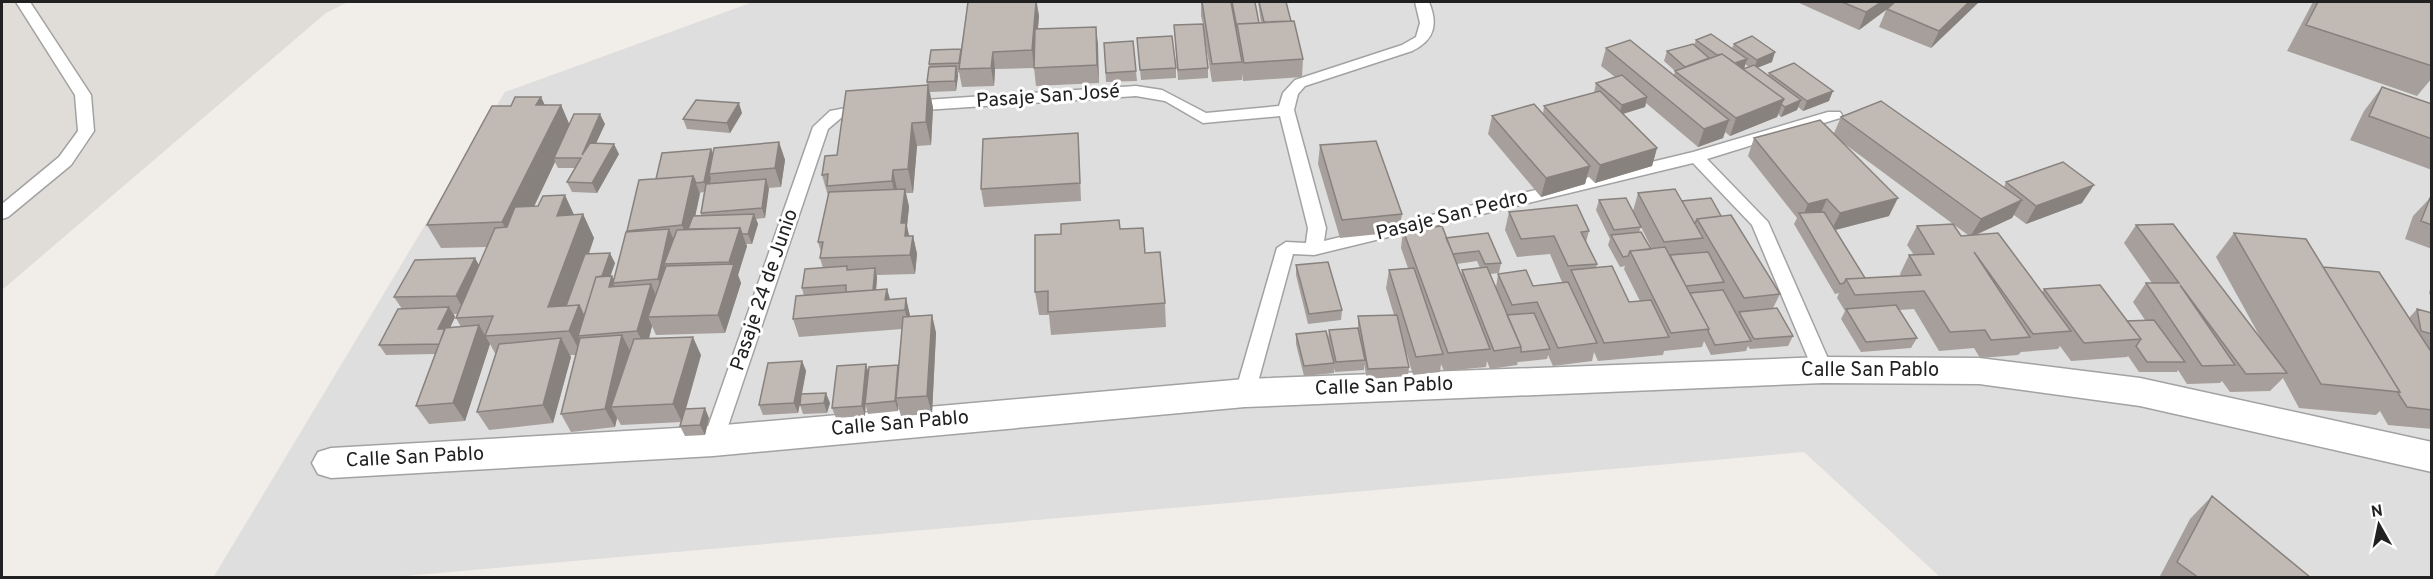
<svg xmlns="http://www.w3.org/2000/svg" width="2433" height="579" font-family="Overpass,sans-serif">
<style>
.residential{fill:#dfdede}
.airport{fill:#e0ddd9}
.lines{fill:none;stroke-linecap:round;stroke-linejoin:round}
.lane-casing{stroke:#a2a2a2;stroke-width:3}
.street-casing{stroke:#a2a2a2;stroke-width:3}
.lane{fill:#fff;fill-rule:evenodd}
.street{fill:#fff;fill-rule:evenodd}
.wall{fill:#a69f9b;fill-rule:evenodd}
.shaded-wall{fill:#87827e}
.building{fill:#c1b9b4;stroke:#87827e;stroke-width:1.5}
.labels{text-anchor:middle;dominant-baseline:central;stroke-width:6;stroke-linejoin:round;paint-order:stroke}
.street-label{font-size:20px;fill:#212121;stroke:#fff}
</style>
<rect width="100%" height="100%" fill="#f1ede8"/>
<path class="residential" d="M753 2H2431V577H1940L1804 452 393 577 213 578 505 92Z"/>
<path class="airport" d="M2 2H348L326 13 2 290Z"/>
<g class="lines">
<g class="lane-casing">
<path id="lane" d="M16 2H30L91 95 94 131 71 165 8 217 2 219V204L59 157 78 131 75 95Z
M1415 2H1429C1438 24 1435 40 1412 51L1305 86 1298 94 1294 110 1326 228 1324 241 1693 152 1828 112H1840L1842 115 1840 118 1707 159 1768 222 1833 370 1830 375 1823 377 1816 375 1813 370 1752 225 1693 163 1314 255 1293 254 1255 393 1252 398 1245 400 1238 398 1235 393 1277 248 1286 242 1306 243 1308 228 1280 116 1203 123 1165 101 1136 96 910 111 902 106 910 101 1136 86 1162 90 1206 113 1279 106 1283 93 1295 80 1402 45 1416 37 1420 23Z
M867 104 875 109 873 112 841 118 828 129 723 441 720 447 713 449 706 447 703 441 813 127 830 111Z"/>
</g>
<g class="street-casing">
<path id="street" d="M1823 357 1979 358 2140 378 2432 442V472L2140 406 1979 384 1823 383 1245 407 713 456 331 478 318 474 312 463 318 452 331 448 713 426 1245 379Z"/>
</g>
<use href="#lane" class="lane"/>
<use href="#street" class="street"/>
</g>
<path class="wall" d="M968 2H1037L1039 16 1038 29 1096 27 1099 83 1036 86 1034 68 995 69 994 86 962 87 959 72 958 73V76L956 91 930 92 933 108 931 145 917 146 913 193H906L909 207 907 226 909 236H913L917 254 915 274 877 275V278L876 290 887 289 890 299 906 298 910 316 932 315 936 333 932 414 901 416 898 406V411L868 414 866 406 865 416 836 418 832 408 866 364 868 373 898 368 902 329 799 337 793 319 804 296 802 288 823 268 820 258 821 252 818 242 828 196 822 175 837 155 927 85V82L929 67V64L961 49Z
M1201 2H1255L1259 23H1261L1258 2H1286L1291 21 1303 59 1302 77 1243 81 1242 73V80L1212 82 1204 33 1208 68V78L1178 80 1174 25 1203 24 1201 16Z
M1797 2H1979L1931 48 1879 27 1887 8 1859 30Z
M2313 2H2432V78L2417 96 2287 51Z
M1137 38 1176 68V78L1141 80Z
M1696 40 1732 48 1734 44 1772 62 1757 68 1768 76 1769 73 1829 101 1803 111 1798 107 1797 110 1781 117 1778 114 1777 117 1730 136 1725 132 1723 138 1698 147 1646 103 1645 107 1623 114 1657 148 1652 166 1595 183 1587 175 1585 184 1541 197 1488 134 1492 116 1543 114 1544 106 1594 93 1596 83 1615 77 1601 66 1606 48 1674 75 1675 71 1664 61 1667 51 1694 45ZM1745 64 1749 67 1744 69Z
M1133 41 1137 81 1106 82 1104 43Z
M2382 87 2432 104V170L2350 140 2364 111Z
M541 97 544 105H561L569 124H605L596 143 619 154 597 193 572 192 567 182 575 168H558L555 162 534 207 574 215 583 214 594 238 589 254 615 263 610 276 614 280 628 232 627 231 656 179 711 149 713 155 779 142 785 160 781 187 768 188 765 218 756 219 758 224 752 244H746L747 246 738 275 741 283 725 333 656 335 652 326 649 339 701 355 686 409 709 418 705 435 685 436 680 426 682 422 621 425 617 418 615 427 571 432 561 414 576 355H570L571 357 553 423 489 430 477 412 496 355 490 344 465 421 429 424 416 406 435 354 386 355 379 345 402 309 394 297 479 265 487 247 441 248 427 225 511 106ZM704 192 701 213V215L695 216 699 193ZM454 314H457L456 318 461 327 450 328 455 317Z
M742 113 730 133 687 129 683 119Z
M1841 117 2004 187 2006 182 2082 203 2026 224 2014 215 2012 218 1976 235 2042 292 2044 289 2127 321 2145 320 2133 302 2146 283H2152L2124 243 2136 225 2264 344 2216 257 2234 233 2323 267 2409 318 2417 309 2432 313V429L2388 425 2380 411 2376 415 2299 408 2283 378 2270 391 2230 392 2222 381 2220 383 2187 384 2178 370 2177 372H2139L2128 356 2127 357 2071 361 2060 346 2058 349 2021 352 2018 355 1980 358 1974 348 1939 351 1914 309 1899 310 1917 338 1911 348 1861 352 1841 319 1845 311 1837 298 1839 293 1835 294 1794 224 1797 218 1748 156 1754 138 1834 133ZM1842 142 1953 224 1917 226 1907 245 1914 255H1909L1900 274 1901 276 1865 278 1835 230 1889 216ZM1953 224 1968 235 1961 236Z
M1320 145 1402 214 1399 232 1340 238 1318 164Z
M1079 151 1081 201 984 207 981 189Z
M1638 193 1682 201 1721 216 1780 294 1773 308 1793 336 1788 346 1750 349 1748 346 1746 351 1711 355 1704 341 1702 347 1664 351 1663 355 1598 361 1594 352 1592 361 1553 366 1548 355 1547 359 1518 362V361L1517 365 1490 369 1487 361 1486 367 1444 371 1441 364 1440 372 1413 375 1406 351 1409 367 1408 376 1367 379 1364 364V370L1335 372 1334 368V373L1304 376 1296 344V334L1328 340 1329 330 1358 328V316L1394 315 1386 288 1389 270 1408 268 1401 248 1403 230 1446 238 1488 233 1501 263 1499 273 1490 274 1496 287 1498 274 1533 286 1562 282 1550 254 1517 257 1505 230 1509 212 1589 231 1586 242 1597 264 1596 268 1629 302 1640 301 1624 269 1625 266 1620 267 1608 245 1610 239 1596 210 1599 200 1633 211ZM1633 211 1652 249 1639 232 1641 227ZM1477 261 1480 268 1462 270 1461 275 1457 264Z
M2430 198 2432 199V249L2405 239 2413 216Z
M1120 229 1145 253 1165 303 1166 327 1051 335 1049 315H1039L1035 292Z
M1296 265 1342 310 1341 320 1308 324 1296 275Z
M2432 279V295L2429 294Z
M802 361 806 371 802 394 830 403 827 413 803 414 800 405 801 400 798 413 763 415 759 405Z
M2212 496 2311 578H2159L2190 519Z"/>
<path class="shaded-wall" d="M1036 2 1039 16 1034 68 1032 50Z
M1881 2H1897L1859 30 1866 12Z
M1969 2H1979L1931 48 1939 31Z
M1096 27 1098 44 1099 83 1097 65Z
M993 52 995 69 994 86 991 68Z
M1775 52 1772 62 1754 69 1757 60Z
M1747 59 1744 69 1728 75 1731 65Z
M956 66 958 76 956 91 955 81Z
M928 85 933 108 931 145 926 122Z
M1833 91 1829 101 1803 111 1807 101Z
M541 97 552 120 536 105Z
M1647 97 1645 107 1619 115 1622 105Z
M1784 99 1777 117 1730 136 1736 118Z
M1801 100 1797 110 1781 117 1785 107Z
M739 103 742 113 730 133 727 123Z
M561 105 571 128 554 158 555 162 515 246 502 222Z
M600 114 605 124 586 165 582 155Z
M1729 120 1723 138 1698 147 1704 129Z
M912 123 917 146 913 193 908 169Z
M779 142 785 160 781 187 775 168Z
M614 144 619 154 597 193 592 183Z
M1657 148 1652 166 1595 183 1600 165Z
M711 149 715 159 709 174 711 178 708 192 704 182Z
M1590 166 1585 184 1541 197 1546 178Z
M893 170 898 194 897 205 892 181Z
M693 176 700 194 691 236H686L682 225Z
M766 179 769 189 765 218 762 208Z
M2094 185 2082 203 2026 224 2036 206Z
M905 189 909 207 907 226 910 241 905 238 901 223Z
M565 195 576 219 557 216Z
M1898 198 1889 216 1831 231 1840 213Z
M1827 199 1819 217 1802 218 1808 204Z
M2022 200 2012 218 1970 237 1981 219Z
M583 214 594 238 566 317 548 307Z
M754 214 758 224 752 244 748 234Z
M740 228 747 246 738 275 741 283 725 333 718 315 732 270 729 262Z
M669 229 677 247 664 264 670 278 666 297 658 279Z
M913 236 917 254 915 274 910 255Z
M610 253 615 263 593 326 588 316Z
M475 258 485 276 466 314 456 296Z
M875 268 877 278 875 302 873 292Z
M612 276 616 283H613L620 297 609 287Z
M651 284 659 302 648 317 652 326 646 349 637 331Z
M887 289 892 307 885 300Z
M906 298 910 316 909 328 905 310Z
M579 305 591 329 578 336 584 348 582 355 569 331Z
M449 307 455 317 449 330 438 329Z
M932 315 936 333 932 414 927 396Z
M479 325 490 344 465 421 453 403Z
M622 335 631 353 611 407 617 418 615 427 605 409Z
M693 337 701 355 682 422 673 404Z
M561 338 571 357 553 423 543 405Z
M802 361 806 371 798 413 794 403Z
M866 364 869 374 865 404V416L862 406Z
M898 365 900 375 896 398 898 406V411L895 401Z
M826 393 830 403 827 413 824 403Z
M705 408 709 418 705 435 700 425Z"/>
<path class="building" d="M968 2H1036L1032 50 993 52 991 68 959 69Z
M1202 2H1231L1242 62 1212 64Z
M1232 2H1255L1259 23 1237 24V28Z
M1259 2H1286L1291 21 1264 22Z
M1842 2H1881L1866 12Z
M1895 2H1969L1939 31 1887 9Z
M2318 2H2432V66L2306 25Z
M1294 21 1303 59 1244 63 1237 24Z
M1203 24 1208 68 1178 70 1174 25Z
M1096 27 1097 65 1034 68 1035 29Z
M1711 34 1747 59 1735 63 1722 54 1717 55 1696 40Z
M1172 36 1176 68 1140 70 1137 38Z
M1752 36 1775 52 1757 60 1734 44Z
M1630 40 1729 120 1704 129 1606 48Z
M1133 41 1136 71 1106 73 1104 43Z
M1693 44 1709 58 1685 67 1667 51Z
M961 49 959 63 929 64 931 50Z
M1722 54 1784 99 1736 118 1675 71Z
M1794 63 1833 91 1807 101 1769 73Z
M1754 65 1801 100 1785 107 1781 104 1784 99 1743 69Z
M956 66 955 81 927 82 929 67Z
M1622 75 1647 97 1622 105 1596 83Z
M928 85 926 122 912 123 908 169 893 170 892 181 827 186 828 174 822 175 825 156 837 155 846 91Z
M2382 87 2432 104V139L2369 116Z
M1600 91 1657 148 1600 165 1544 106Z
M515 97H541L536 105H561L502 222 427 225 492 106H511Z
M696 100 739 103 727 123 683 119Z
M1881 101 2022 200 1981 219 1841 117Z
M1534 104 1590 166 1546 178 1492 116Z
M574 114H600L582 155 590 143 614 144 592 183 567 182 581 158H554Z
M1820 120 1898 198 1840 213 1827 199 1808 204 1754 138Z
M1078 133 1080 183 981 189 983 139Z
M1376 141 1402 214 1342 220 1320 145Z
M779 142 775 168 709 174 714 148Z
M711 149 704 182 696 183 693 176 656 179 662 153Z
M2063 162 2094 185 2036 206 2006 182Z
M693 176 682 225 627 231 639 180Z
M766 179 762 208 701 213 706 184Z
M905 189 901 223H906L905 236H913L910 255 820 258 823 242H818L829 192Z
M1675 189 1703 238 1664 242 1638 193Z
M565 195 557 216 583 214 548 307 579 305 569 331 485 336 493 316 456 318 495 228 507 227 515 207 538 206 543 196Z
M1626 198 1641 227 1614 230 1599 200Z
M1711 198 1721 216 1697 219 1695 224 1682 201Z
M2430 198 2432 199V225L2421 221Z
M1577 205 1589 231 1581 232 1597 264 1568 266 1554 236 1521 239 1509 212Z
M1824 212 1865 278 1846 279 1844 283 1840 284 1799 213Z
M754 214 748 234H742L740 228 688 229 693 216Z
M1731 215 1780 294 1744 298 1697 219Z
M1119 220 1120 229 1143 228 1145 253 1160 252 1165 303 1048 312V291L1035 292V235L1061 234V224Z
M1953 224 1961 236 1998 233 2071 331 2033 334 1974 252 2030 337 1991 340 1985 330 1950 332 1924 291 1855 295 1846 279 1921 275 1909 255 1934 254 1917 226Z
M2173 224 2287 373 2246 374 2180 285 2235 365 2202 366 2146 283H2179L2136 225Z
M1442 226 1490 349 1448 353 1403 230Z
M740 228 729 262 664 264 677 230Z
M669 229 658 279 613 283 626 232Z
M1641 232 1651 249 1630 251 1628 256 1623 257 1611 235Z
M1488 233 1501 263 1485 264 1479 251 1453 254 1446 238Z
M2234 233 2306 239 2400 392 2321 384Z
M1665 247 1709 329 1671 333 1630 251Z
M1708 252 1724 282 1686 286 1670 255Z
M610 253 602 276 596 277 584 316 579 305 566 306 585 254Z
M475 258 456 296 394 297 415 260Z
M1328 262 1342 310 1309 314 1296 265Z
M734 264 718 315 648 317 666 266Z
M847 266V270L875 268 873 290 846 292V285L802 288 805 269Z
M1612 266 1629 302 1651 300 1669 337 1604 343 1571 270Z
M1487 267 1521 347 1494 351 1462 270Z
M2323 267 2379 272 2432 353V410L2407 407 2398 393 2400 392Z
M1414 268 1443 354 1416 357 1389 270Z
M1526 270 1533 286 1568 282 1597 343 1558 348 1537 302 1512 305 1498 274Z
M612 276 609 287 651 284 637 331 578 336 596 277Z
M2100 285 2141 339 2084 343 2044 289Z
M887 289 885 300 906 298 905 310 793 319 796 296Z
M1723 290 1751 341 1715 345 1708 331 1709 329 1690 293Z
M1896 305 1917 338 1866 342 1846 309Z
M449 307 438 329H445L439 344 379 345 398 309Z
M1777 308 1793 336 1754 339 1739 312Z
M2417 309 2432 313V334L2421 331Z
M1534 313 1550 349 1521 352V347L1507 315Z
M932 315 927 396 896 398 903 317Z
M1397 315 1409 367 1368 369 1358 316Z
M2154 320 2185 362H2147L2136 346 2141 339 2127 321Z
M479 325 453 403 416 406 445 328Z
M1358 328 1365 360 1336 362 1329 330Z
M1326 331 1334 363 1304 366 1296 334Z
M622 335 605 409 561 414 580 338Z
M693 337 673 404 611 407 634 339Z
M561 338 543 405 477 412 499 344Z
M802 361 794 403 759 405 768 363Z
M866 364 862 406 832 408 837 366Z
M898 365 895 401 865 404 869 367Z
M826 393 824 403 800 405 801 394Z
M705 408 700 425 680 426 685 409Z
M2212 496 2311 578H2199L2177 562Z"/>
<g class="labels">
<g class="street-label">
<text transform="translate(1048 97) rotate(-4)">Pasaje San José</text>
<text transform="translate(1452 216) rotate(-14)">Pasaje San Pedro</text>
<text transform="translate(765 290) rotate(-71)">Pasaje 24 de Junio</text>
<text x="1870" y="371">Calle San Pablo</text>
<text transform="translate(1384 387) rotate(-2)">Calle San Pablo</text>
<text transform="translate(900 424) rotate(-5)">Calle San Pablo</text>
<text transform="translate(415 458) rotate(-3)">Calle San Pablo</text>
</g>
</g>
<rect width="2433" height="579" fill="none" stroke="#212121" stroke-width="6"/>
<g transform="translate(2379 525) rotate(351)" stroke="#ffffff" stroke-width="4.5" paint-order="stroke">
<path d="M0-4.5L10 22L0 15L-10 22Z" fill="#212121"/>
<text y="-9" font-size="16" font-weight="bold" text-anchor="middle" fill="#212121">N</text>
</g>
</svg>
